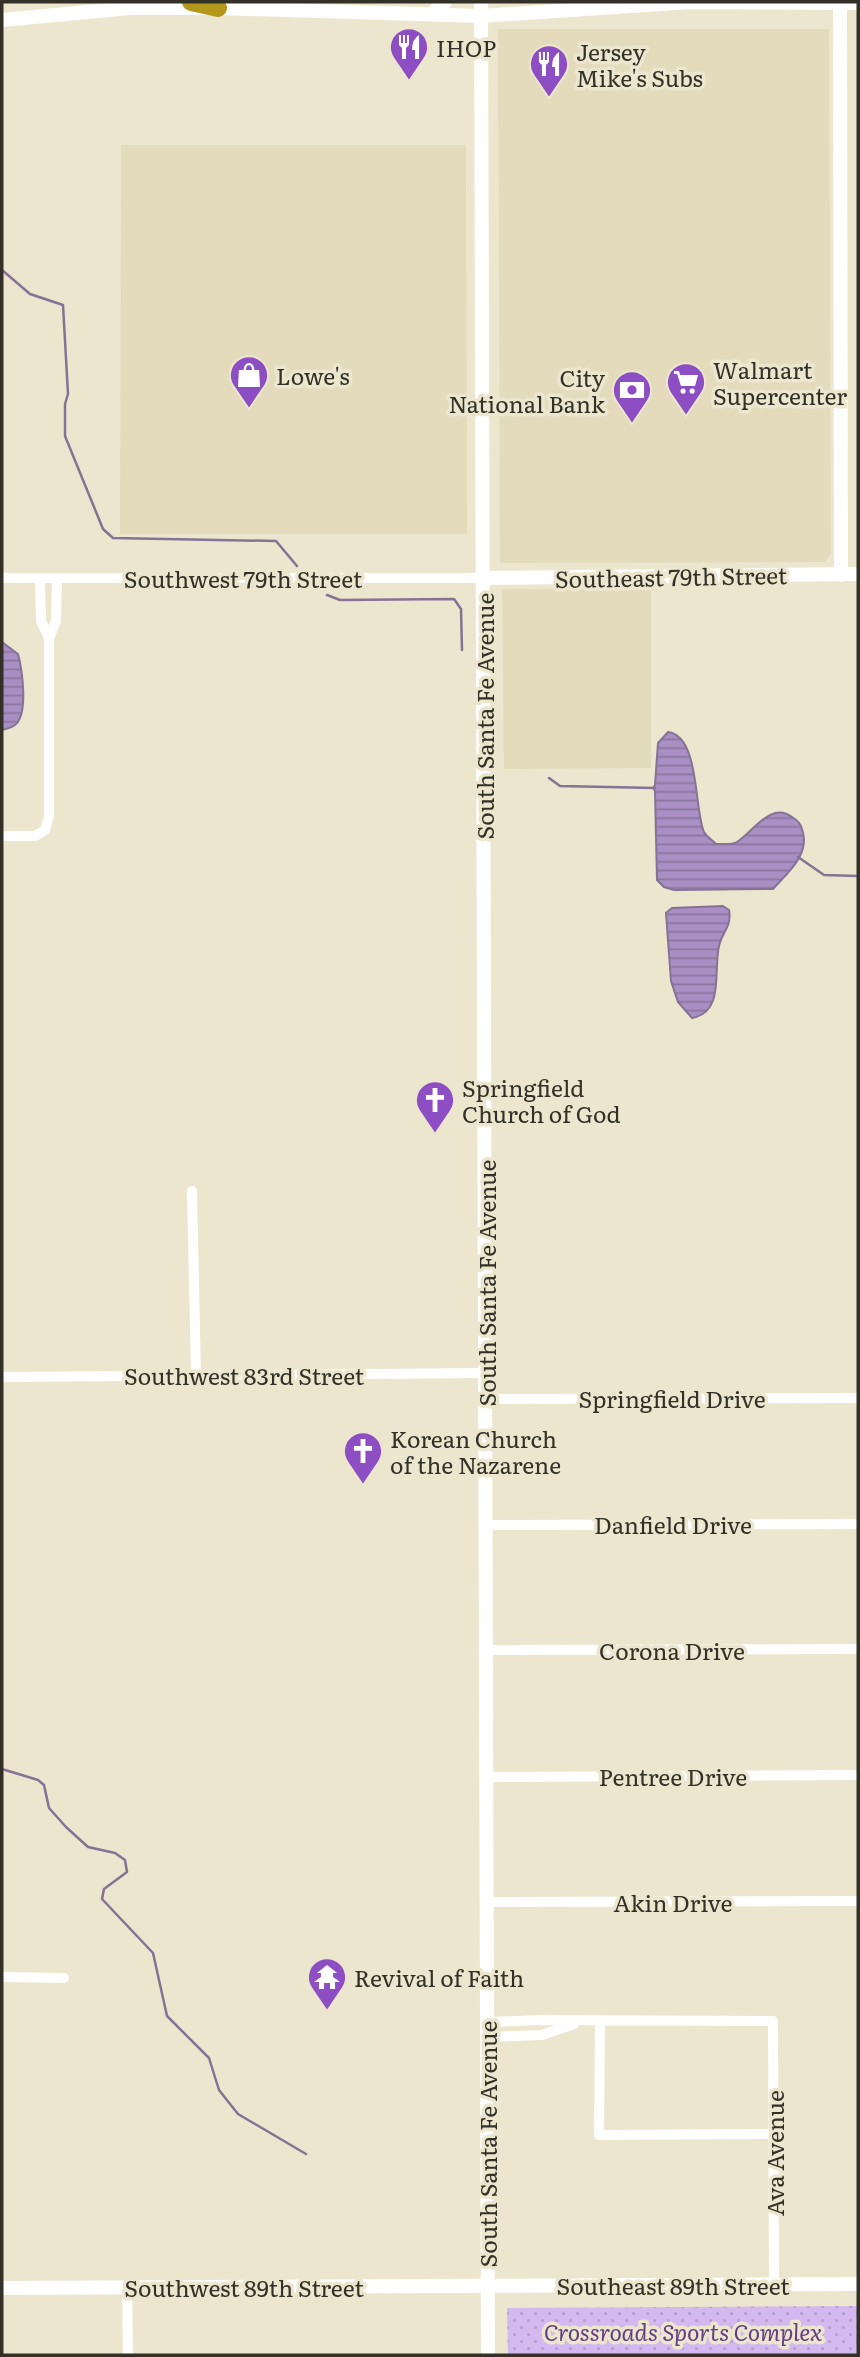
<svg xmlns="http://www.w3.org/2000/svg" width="860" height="2357" font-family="Literata,serif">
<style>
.built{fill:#e3dbbc}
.green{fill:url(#green-dots)}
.water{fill:url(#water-rules);stroke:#857295;stroke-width:2}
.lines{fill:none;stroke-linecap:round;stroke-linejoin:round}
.stream{stroke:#857295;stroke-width:2.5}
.street{stroke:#fff;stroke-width:10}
.secondary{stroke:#fff;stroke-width:14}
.highway{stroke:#b3981c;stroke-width:18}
.labels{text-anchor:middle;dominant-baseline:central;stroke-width:7;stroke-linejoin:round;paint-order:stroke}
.poi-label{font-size:23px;fill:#323027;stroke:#ece6cf;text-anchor:start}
.street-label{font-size:23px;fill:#323027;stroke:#ece6cf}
.park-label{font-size:23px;font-style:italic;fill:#633f82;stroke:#ece6cf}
</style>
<defs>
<pattern id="green-dots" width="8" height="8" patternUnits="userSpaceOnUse" patternTransform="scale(1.75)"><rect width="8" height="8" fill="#d3b9ef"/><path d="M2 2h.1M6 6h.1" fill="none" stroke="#b69fcd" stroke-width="1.8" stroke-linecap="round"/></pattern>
<pattern id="water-rules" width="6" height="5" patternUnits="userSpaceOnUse" patternTransform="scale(1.75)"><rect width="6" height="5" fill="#a98fc4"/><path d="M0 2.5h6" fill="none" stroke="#8a759f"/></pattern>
</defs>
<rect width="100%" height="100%" fill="#ece6cf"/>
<path class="built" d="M498 29H829L831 553 825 562 500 563Z
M121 145H466L467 534H120Z
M502 589H651V768L504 769Z"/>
<path class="green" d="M858 2306V2355H508L507 2308Z"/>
<path class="water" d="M2 642 18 654C22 669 28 710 17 723 14 727 7 729 2 730Z
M668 732C700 736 694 810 704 832 706 836 713 841 716 844 723 844 732 845 737 842 753 832 771 801 792 817 797 820 801 823 802 829 811 854 788 872 773 889L674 890 664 887 657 880 655 791 653 788 655 785 658 743Z
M723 906 729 910C732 927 722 932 719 946 713 971 725 1012 692 1018L678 1002 671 981 666 913 672 908Z"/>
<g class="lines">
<path class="stream" d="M2 270 30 294 63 305 68 394 65 404V436L103 529 113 538 276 541 297 566
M327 595 340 600 454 599 461 609 462 650
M549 778 560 786 655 788
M798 857 824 875 858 876
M2 1769 38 1780 44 1785 49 1808 66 1827 88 1847 115 1853 125 1860 127 1872 104 1889 102 1899 153 1953 167 2016 209 2058 219 2090 238 2114 306 2154"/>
<path class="street" d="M2 578H484
M40 578 41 621 49 638
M2 836H35L45 830 49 816V638L56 621 57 578
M192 1191 196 1376
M2 1377 486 1373
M486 1399 858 1398
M487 1525 858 1524
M487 1650 858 1649
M487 1777 858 1775
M487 1902 858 1901
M2 1977 64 1978
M600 2021 599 2135 774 2134
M487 2022 542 2020 773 2021 774 2284
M488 2037 542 2035 574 2024
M127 2287 128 2355"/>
<path class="secondary" d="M481 2 488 2355
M840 3 841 575
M432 14 445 2
M2 20 130 8H218L480 16 691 2 858 3
M484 578 858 574
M2 2288 858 2284"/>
<path class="highway" d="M191 2 218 8"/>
</g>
<defs>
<g id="restaurant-pin" transform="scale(2.0125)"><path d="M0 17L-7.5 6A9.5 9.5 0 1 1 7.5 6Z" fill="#8e4ec3" stroke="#ece6cf"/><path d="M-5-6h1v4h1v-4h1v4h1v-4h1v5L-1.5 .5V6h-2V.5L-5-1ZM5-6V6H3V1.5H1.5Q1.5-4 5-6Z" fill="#fff"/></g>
<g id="shop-pin" transform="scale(2.0125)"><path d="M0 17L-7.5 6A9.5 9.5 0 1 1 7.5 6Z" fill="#8e4ec3" stroke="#ece6cf"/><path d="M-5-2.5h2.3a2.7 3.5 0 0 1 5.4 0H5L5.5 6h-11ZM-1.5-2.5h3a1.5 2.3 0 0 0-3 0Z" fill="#fff"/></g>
<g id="supermarket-pin" transform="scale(2.0125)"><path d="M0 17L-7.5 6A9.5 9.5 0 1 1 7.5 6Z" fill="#8e4ec3" stroke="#ece6cf"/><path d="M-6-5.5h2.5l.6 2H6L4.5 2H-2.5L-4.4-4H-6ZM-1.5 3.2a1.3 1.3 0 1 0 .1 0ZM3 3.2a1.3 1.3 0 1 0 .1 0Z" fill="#fff"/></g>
<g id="bank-pin" transform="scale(2.0125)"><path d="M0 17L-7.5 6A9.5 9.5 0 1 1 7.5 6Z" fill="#8e4ec3" stroke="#ece6cf"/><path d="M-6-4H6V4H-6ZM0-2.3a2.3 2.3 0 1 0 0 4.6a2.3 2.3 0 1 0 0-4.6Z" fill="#fff"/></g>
<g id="church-pin" transform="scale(2.0125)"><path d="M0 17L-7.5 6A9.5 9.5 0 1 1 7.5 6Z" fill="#8e4ec3" stroke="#ece6cf"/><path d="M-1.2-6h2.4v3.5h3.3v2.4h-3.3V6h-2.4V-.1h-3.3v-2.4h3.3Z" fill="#fff"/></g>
<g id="temple-pin" transform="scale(2.0125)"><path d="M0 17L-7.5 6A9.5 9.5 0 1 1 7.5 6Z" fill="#8e4ec3" stroke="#ece6cf"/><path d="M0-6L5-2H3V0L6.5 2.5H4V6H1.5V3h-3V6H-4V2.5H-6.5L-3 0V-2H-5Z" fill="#fff"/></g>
</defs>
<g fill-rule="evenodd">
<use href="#restaurant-pin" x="409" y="47"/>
<use href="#restaurant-pin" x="549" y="64"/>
<use href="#shop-pin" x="249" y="375"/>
<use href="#supermarket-pin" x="686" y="382"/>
<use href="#bank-pin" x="632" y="390"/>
<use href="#church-pin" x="435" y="1100"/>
<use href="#church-pin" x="363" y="1451"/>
<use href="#temple-pin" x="327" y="1977"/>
</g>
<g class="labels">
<g class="poi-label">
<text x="436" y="47">IHOP</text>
<text x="576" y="51">Jersey<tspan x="576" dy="26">Mike's Subs</tspan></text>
<text x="713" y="369">Walmart<tspan x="713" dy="26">Supercenter</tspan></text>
<text x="276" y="375">Lowe's</text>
<text x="605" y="377" text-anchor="end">City<tspan x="605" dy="26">National Bank</tspan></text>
<text x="462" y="1087">Springfield<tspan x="462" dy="26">Church of God</tspan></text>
<text x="390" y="1438">Korean Church<tspan x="390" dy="26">of the Nazarene</tspan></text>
<text x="354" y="1977">Revival of Faith</text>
</g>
<g class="street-label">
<text transform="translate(671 576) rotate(-1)">Southeast 79th Street</text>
<text x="243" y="578">Southwest 79th Street</text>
<text transform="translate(484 716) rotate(-90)">South Santa Fe Avenue</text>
<text transform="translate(486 1283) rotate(-90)">South Santa Fe Avenue</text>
<text x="244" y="1375">Southwest 83rd Street</text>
<text x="672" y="1398">Springfield Drive</text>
<text x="673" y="1524">Danfield Drive</text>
<text x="672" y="1650">Corona Drive</text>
<text x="673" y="1776">Pentree Drive</text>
<text x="673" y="1902">Akin Drive</text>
<text transform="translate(487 2144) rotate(-90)">South Santa Fe Avenue</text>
<text transform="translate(774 2153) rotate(-90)">Ava Avenue</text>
<text x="673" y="2285">Southeast 89th Street</text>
<text x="244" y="2287">Southwest 89th Street</text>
</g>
<g class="park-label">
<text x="683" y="2331">Crossroads Sports Complex</text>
</g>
</g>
<rect width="860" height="2357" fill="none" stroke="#323027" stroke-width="7"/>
</svg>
